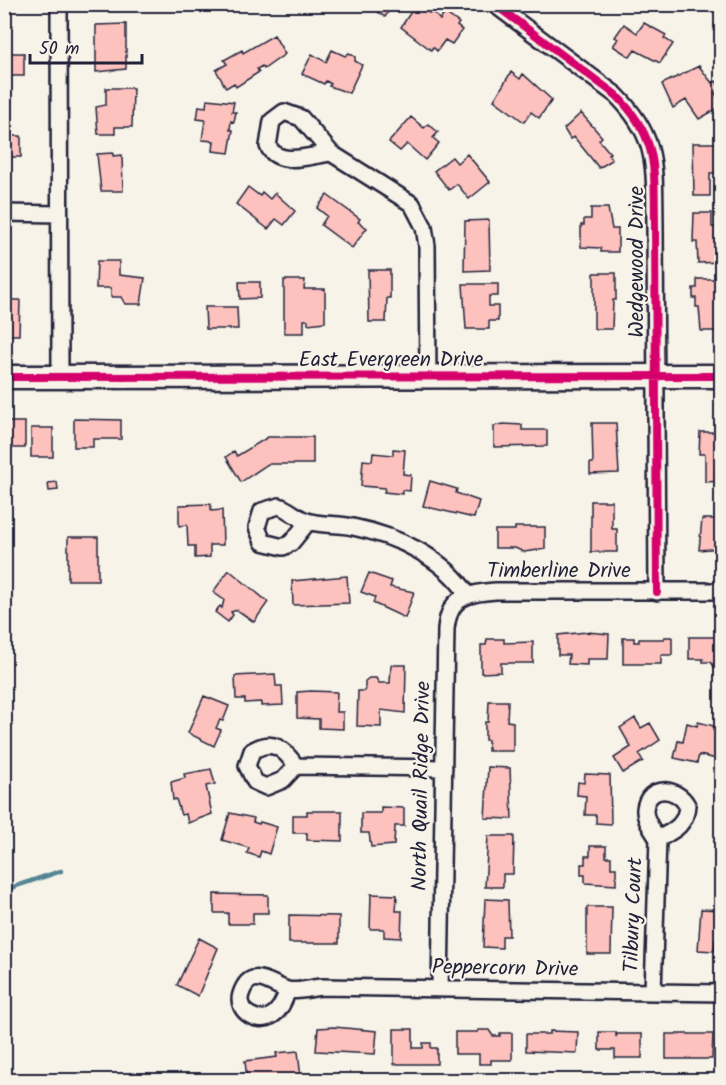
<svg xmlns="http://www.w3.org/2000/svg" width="726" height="1085" font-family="Kalam,sans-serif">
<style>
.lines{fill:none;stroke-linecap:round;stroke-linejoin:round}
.stream{stroke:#548594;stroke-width:4.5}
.building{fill:#fdc1be;stroke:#22223b;stroke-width:1.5}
.street-casing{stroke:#22223b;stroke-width:20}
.secondary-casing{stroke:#22223b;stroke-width:27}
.street{stroke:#f7f3e8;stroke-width:15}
.secondary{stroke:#f7f3e8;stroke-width:22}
.cycleway-casing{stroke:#f7f3e8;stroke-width:11}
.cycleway{stroke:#d6006c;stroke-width:8}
.labels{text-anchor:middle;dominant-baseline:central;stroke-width:4.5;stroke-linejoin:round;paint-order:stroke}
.street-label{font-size:21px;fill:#22223b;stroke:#f7f3e8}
</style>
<rect width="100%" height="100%" fill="#f7f3e8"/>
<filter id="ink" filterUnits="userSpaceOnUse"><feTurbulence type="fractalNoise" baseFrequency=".0167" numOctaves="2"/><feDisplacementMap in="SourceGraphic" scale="12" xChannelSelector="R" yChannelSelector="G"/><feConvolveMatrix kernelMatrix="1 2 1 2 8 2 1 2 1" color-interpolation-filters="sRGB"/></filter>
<g filter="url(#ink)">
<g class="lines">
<path class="stream" d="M4 890 61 871"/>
</g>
<path class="building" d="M99 4H124V11H99Z
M373 4H394L385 17 371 7Z
M416 4H424L431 9 429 13H434L440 20 445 13 459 23 457 26 462 30 452 44 445 40 437 51 433 47 431 50 401 27Z
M644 23 666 35 664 38 673 44 660 63 635 50 630 57 613 46 618 39 615 37 624 24 637 33Z
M126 24V69L96 72V25Z
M274 35 285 54 264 69 262 66 257 69 259 72 236 87 234 83 226 88 216 70 227 64 224 60 242 50 243 53Z
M4 49H7V53H24V76H4Z
M332 50 345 56 349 53 355 57V61L362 65 349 93 329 86 331 84 326 81 324 84 302 74 312 54 326 62Z
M699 66 712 83 716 81 721 89 715 93 722 106 699 119 686 100 673 108 662 84Z
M511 72 520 79 523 74 552 100 539 118 531 112 524 122 494 100Z
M106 88H133L132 127H115V134H98L96 107 106 105Z
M207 99 234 102 232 112H236L234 122 231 121 230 130H233L229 153 213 151 214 141 202 140 205 120 197 119 199 106 206 107Z
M581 113 602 137 599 140 610 153 608 154 612 160 599 168 574 137 570 139 564 129Z
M411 117 424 128 428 124 438 132 433 138 439 143 425 160 407 144 400 151 389 142Z
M4 136H21V157H4Z
M693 143H721L717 173H710V196H694Z
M113 153V156L122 155 123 191H101L97 154Z
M467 154 490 182 469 199 457 184 449 190 434 171 452 157 457 163Z
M248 187 260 196 262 192 270 199 275 193 295 211 284 225 276 219 268 229 236 204Z
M327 195 360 219 358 222 367 228 352 248 321 225 327 216 317 208Z
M591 208H608L612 229H618V252H601V248L581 247V225H584V219H591Z
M694 213H712V227H722V262L698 263 697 242H693Z
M489 220 490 270 464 271 465 221Z
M97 261H119V275L145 278 141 304H125L121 297H111V288H96Z
M368 270H390V298H387L386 322H369Z
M594 273H616V300H613L612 329H594Z
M697 279H718L719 331H701L699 307H696V298H693V288H697Z
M284 280H305L304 289H325V322L308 324V320H304V333H284Z
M239 282H260V298L240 299Z
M463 284H498V296H489V306H498V321H489V329H466Z
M5 300H20L19 335H4Z
M205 307H237L238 329H206Z
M74 419 121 420V439H93V447H74Z
M6 422H25V448H6Z
M592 423H616L619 473 590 474V463H593Z
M503 424 522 425V430H547V446L494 447V426Z
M31 428H53V457H31Z
M700 432H722V481L705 482V454H699Z
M268 437H313V464H268L241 482 226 457 234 451 237 456Z
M393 449 405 450 403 474 411 475 410 491 402 490V494L384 492 385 488 361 486 363 460 372 461 373 453 393 455Z
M430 481 457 489 456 493 479 501 474 518 423 506Z
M57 482 58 490 49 491 48 483Z
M591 501H612V529H617V552H591Z
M211 504V511L222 510 223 545H210V557L195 558V546H188L187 525 179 526V505Z
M702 519H722V548L699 550Z
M515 527H545V549L524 552 515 548H495V530H515Z
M68 537H98V580H68Z
M229 570 268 602 254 622 237 610 231 612 233 615 228 622 215 612 220 606 222 608 224 600 213 592Z
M369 573 392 581 390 587 414 592 405 618 373 603 375 597 361 592Z
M347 576 349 603 293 605 292 581Z
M587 632 609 634 608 659H587V665L568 664 569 655H558V635Z
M664 637H672V655H661V664H623V638H634V642H639V639H664Z
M689 637H718V642H722V667L715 668 711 662H703V659H689Z
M487 639H504V643L533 642V663H501V672L481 673V645H486Z
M391 665H406L405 713 381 710V727L357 726 358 691H365V681L369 678H376L379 683H390Z
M275 674 276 686H282L283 705 261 706V702L245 703V699H236L235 676Z
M311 691 337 692 336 712H343V729L319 728V719L297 718V692Z
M204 696 229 706 223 721 220 720 216 728 221 730 214 746 188 733Z
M489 701H508L507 721 513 722V751H488V740H485V722H488Z
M635 718 641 728 650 723 660 740 639 754 643 761 623 773 614 758 631 747 620 728Z
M698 722 714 726 713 730 722 732 721 760 699 755 697 763 674 758 678 741 683 742 687 723 697 726Z
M488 767 510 768 512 819 485 818Z
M211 769 215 784 206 786 212 814 188 823 186 814 181 815 176 799 173 800 171 782 185 778 184 774Z
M585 774 610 775 611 824 596 823V815H585L586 796 577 795 578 782 584 783Z
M381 807 404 808V826H395L394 845 371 847 369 833H361V813H381Z
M307 811H342V841L307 840V833H293V815H307Z
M230 813 254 818 253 822 259 824 260 822 277 827 269 854 261 851 259 857 247 853 249 848 222 840Z
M488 836H514L513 874H503V887H485Z
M590 846H606V857H611V868H616V885L585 883V875H581V864H585V856H590Z
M214 894 268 895V913H253V924H228V913H214Z
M371 894 397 895 396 911H402L401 938 384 937V929H370Z
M485 899 508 900 509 936H502V948L483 947Z
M587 907H612L611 954H587Z
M701 909 722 910V940H715L714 951 698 950Z
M289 915 339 916V943H289Z
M199 938 218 948 198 996 177 985Z
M334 1027 377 1031 375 1054 316 1051 318 1028Z
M394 1029H413V1048H423V1043H431V1048H437V1064H394Z
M478 1030H489L493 1036H500V1033H512V1060H491V1064H479V1054H455V1032H478Z
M550 1031 578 1032 577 1053 526 1051V1034H550Z
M599 1032H616V1037L617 1034H642V1058H615V1050H599Z
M666 1034H713L712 1059H666Z
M298 1051 301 1079 247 1080 245 1061 277 1057 276 1053Z"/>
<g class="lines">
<g class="street-casing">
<path id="street" d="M59 4 60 377
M494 4 616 95C659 138 654 167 655 224L657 592
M331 153C311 155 279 168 268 146L272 121 284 112 301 118 331 153 412 204 424 227 427 246 428 378
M4 213 59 214
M308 522 291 543 283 547 263 542 257 527 262 511 279 506C289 509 297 518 307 521 317 525 340 524 353 527 397 536 443 557 468 595
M296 766 283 780 266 787 255 782 247 766 252 751C273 738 284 749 296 766L444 768
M440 989 446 629C449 597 467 593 496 591H722
M288 990C285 998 281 1009 274 1014 260 1026 235 1012 241 994 251 964 272 986 288 990 297 992 311 988 321 987L722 993
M653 992 658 839C675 830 686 825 687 805 677 787 648 784 645 809 644 819 653 831 658 839"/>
</g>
<g class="secondary-casing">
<path id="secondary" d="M4 377 722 376"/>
</g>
<use href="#street" class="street"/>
<use href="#secondary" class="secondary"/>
<g class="cycleway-casing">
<path id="cycleway" d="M494 4 616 95C659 138 654 167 655 224L657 592
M4 377 722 376"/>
</g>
<use href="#cycleway" class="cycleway"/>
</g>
</g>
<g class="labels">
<g class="street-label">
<text transform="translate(637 262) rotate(-90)">Wedgewood Drive</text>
<text x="391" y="360">East Evergreen Drive</text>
<text x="559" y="571">Timberline Drive</text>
<text transform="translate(422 786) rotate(-89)">North Quail Ridge Drive</text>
<text transform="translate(634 915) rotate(-88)">Tilbury Court</text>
<text transform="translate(505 969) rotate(1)">Peppercorn Drive</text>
</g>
</g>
<rect width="726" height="1085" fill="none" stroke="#f7f3e8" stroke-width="24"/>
<rect x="12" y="12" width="702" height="1061" fill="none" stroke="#22223b" stroke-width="2" filter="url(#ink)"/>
<path d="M30 54v9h112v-9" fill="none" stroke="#22223b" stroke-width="3"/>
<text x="39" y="54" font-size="18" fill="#22223b" stroke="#f7f3e8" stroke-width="4.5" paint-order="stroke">50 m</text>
</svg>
